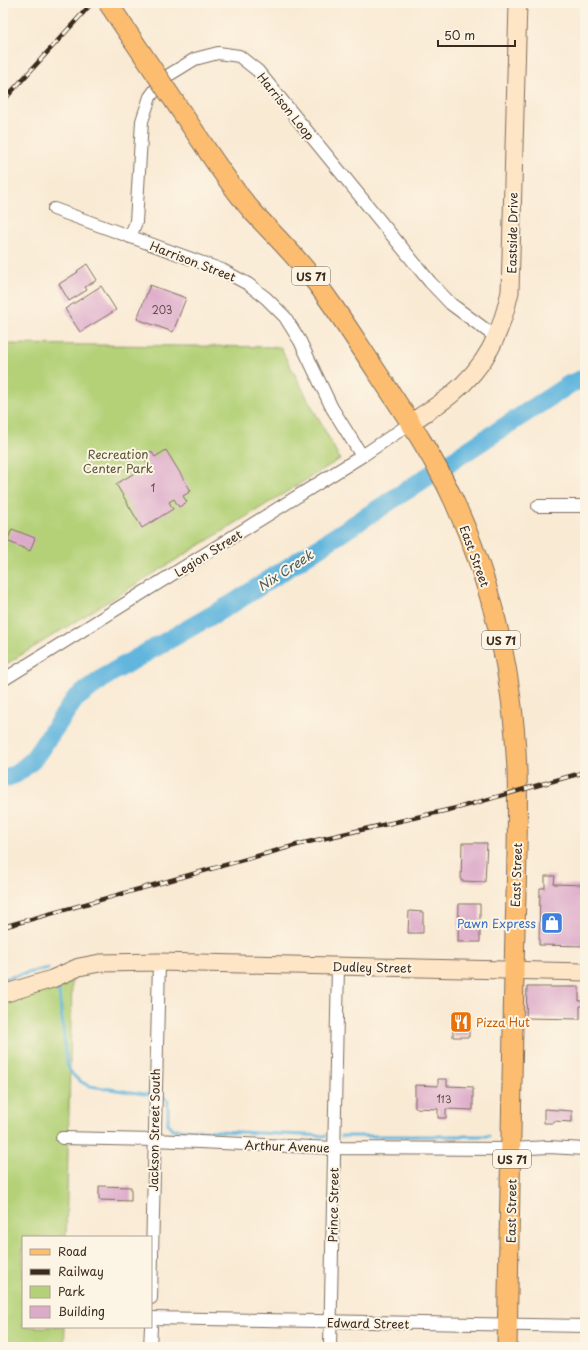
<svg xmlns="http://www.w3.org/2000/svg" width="588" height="1350" font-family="'Playpen Sans',sans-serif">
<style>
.green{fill:#b4d178;stroke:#787e4b}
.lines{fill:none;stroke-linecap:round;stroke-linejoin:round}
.stream{stroke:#62b6de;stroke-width:3}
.river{stroke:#62b6de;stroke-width:19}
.building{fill:#ddabca}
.street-casing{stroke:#7e6d5e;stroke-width:14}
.secondary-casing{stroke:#7e6d5e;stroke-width:19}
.primary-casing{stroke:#7e6d5e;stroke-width:21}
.street{stroke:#fff;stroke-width:12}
.secondary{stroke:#fee5c5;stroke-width:17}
.primary{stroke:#fcbd6f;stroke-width:19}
.rail-casing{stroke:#3b2a1e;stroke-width:4.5}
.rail{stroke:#fcf5e5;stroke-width:3;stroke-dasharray:9;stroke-linecap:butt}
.primary-bridge-casing{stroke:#7e6d5e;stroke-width:21;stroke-linecap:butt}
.primary-bridge{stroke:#fcbd6f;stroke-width:19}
.labels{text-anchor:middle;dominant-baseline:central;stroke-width:4;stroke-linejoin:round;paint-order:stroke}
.number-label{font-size:10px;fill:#644a49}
.shield{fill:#fcf5e5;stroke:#75675a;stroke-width:1}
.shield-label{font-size:11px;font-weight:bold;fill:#3b2a1e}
.street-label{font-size:12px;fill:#3b2a1e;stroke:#fcf5e5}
.park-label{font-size:12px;fill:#595434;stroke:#fcf5e5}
.shop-label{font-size:12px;fill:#366cbe;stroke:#fcf5e5;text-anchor:end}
.food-label{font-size:12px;fill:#c56008;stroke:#fcf5e5;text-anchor:start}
.water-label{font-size:13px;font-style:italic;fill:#495b61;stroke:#fcf5e5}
</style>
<rect width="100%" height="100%" fill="#fcf5e5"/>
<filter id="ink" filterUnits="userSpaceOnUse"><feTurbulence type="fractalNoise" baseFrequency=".025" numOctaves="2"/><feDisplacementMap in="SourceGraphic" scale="8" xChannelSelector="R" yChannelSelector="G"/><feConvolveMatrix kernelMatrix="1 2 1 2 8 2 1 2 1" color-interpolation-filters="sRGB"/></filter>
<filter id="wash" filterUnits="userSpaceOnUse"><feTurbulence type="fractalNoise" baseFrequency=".012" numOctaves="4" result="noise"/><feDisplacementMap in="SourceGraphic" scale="16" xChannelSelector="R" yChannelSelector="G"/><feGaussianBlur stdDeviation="0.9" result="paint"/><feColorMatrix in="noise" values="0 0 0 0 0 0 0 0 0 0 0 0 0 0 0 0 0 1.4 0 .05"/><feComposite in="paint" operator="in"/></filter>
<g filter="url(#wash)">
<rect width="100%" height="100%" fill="#f9ead4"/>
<path class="green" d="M3 344 280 347 340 459 3 666Z
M72 977 66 1237H23V1327H65L64 1347H3V999Z"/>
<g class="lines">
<path class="stream" d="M3 979 44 969H48
M58 984 67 1064C71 1076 79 1082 90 1086L151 1095
M163 1097 168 1100V1124L172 1129 326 1136
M341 1136H489"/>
<path class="river" d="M3 779 16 774 32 761 75 699 109 674 235 602 570 384 585 378"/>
</g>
<g id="blocks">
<path class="building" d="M87 264 97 280 85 287 87 290 69 301 59 284 78 272 77 271Z
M150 285 186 298 173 332 137 319Z
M101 286 116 310 80 332 65 309Z
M166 450 191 491 183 496 187 502 179 507 174 499 169 502 173 509 142 528 116 484 148 465 143 456 151 451 155 457Z
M12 529 35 538 30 551 7 541Z
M462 843H487L485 882 461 881Z
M545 876H555L554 884 585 885V946L539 945 540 888H545Z
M459 904H480V942H458Z
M409 911 423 912V933H408Z
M527 987H579V1001H585V1006H580V1019L526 1018Z
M453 1013H469V1037H453Z
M438 1079H447V1086L473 1087V1110L446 1109V1118H438V1109L415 1108V1085L438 1086Z
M544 1109 572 1111V1122L554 1121V1123H544Z
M99 1186 131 1187V1201L99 1200Z"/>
</g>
</g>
<g filter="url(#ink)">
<use href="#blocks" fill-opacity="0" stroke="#7e6d5e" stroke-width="1"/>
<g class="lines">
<g class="street-casing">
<path id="street" d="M54 209 222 270 248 284 266 298 285 317 300 341 332 408 362 456
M130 237 136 222 142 121 150 97 164 78 195 59 218 53 239 56 258 71 430 282 451 304 497 338
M538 506H585
M3 680 362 456 411 423
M62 1138 154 1140 334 1148 512 1149 548 1147 585 1149
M151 1298 159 962
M151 1318 585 1326
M150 1347 151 1327
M330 1347 338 967"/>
</g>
<g class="secondary-casing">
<path id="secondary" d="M411 423C424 413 439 405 451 395 487 365 500 336 510 292L518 3
M3 994 52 979 79 967 100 963 159 962 585 972"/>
</g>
<g class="primary-casing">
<path id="primary" d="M199 138C216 164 233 189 253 212 272 233 293 253 310 275 335 306 355 339 377 372 404 413 433 455 454 501 493 586 514 679 517 772 519 840 515 907 514 975 512 1099 510 1223 507 1347"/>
</g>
<use href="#street" class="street"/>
<use href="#secondary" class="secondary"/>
<use href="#primary" class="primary"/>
<g class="rail-casing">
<path id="rail" d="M3 101 92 3
M3 927 304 843 461 807 585 772"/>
</g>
<use href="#rail" class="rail"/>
<g class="primary-bridge-casing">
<path id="primary-bridge" d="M108 3 199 138"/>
</g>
<use href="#primary-bridge" class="primary-bridge"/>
</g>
</g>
<defs>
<g id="shop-square" transform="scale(1.15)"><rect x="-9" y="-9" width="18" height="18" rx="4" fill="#3f7fe0" stroke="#fcf5e5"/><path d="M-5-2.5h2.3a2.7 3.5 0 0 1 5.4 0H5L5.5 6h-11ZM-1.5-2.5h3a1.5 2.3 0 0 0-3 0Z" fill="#fff"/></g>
<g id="restaurant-square" transform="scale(1.15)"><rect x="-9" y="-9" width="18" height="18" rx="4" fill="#e8710a" stroke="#fcf5e5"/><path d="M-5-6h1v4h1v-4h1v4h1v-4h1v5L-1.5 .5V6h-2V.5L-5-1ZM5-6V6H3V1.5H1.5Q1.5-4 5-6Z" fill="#fff"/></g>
</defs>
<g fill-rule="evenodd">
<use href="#shop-square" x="552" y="923"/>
<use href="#restaurant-square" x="461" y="1022"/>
</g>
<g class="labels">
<g class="number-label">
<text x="162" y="309">203</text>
<text x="153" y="487">1</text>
<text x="444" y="1098">113</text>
</g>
<g class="shield">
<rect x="292" y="267" width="38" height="18" rx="3"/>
<rect x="482" y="631" width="38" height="18" rx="3"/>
<rect x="493" y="1150" width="38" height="18" rx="3"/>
</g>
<g class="shield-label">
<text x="311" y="276">US 71</text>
<text x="501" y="640">US 71</text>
<text x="512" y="1159">US 71</text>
</g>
<g class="street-label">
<text transform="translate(286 106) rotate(51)">Harrison Loop</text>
<text transform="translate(512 233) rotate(-89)">Eastside Drive</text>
<text transform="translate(193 261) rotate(21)">Harrison Street</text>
<text transform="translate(208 553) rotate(-32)">Legion Street</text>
<text transform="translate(475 556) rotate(70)">East Street</text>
<text transform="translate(516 875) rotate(-88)">East Street</text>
<text transform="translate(372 967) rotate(1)">Dudley Street</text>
<text transform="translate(154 1130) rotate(-89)">Jackson Street South</text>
<text transform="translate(287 1146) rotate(2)">Arthur Avenue</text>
<text transform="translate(333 1205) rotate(-89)">Prince Street</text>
<text transform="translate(511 1211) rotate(-89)">East Street</text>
<text transform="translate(368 1323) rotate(1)">Edward Street</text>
</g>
<g class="park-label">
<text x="118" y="454">Recreation<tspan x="118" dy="14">Center Park</tspan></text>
</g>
<g class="shop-label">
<text x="536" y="923">Pawn Express</text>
</g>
<g class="food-label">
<text x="476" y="1022">Pizza Hut</text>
</g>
<g class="water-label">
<text transform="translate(285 570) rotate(-33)">Nix Creek</text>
</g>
</g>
<rect width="588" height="1350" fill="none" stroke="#fcf5e5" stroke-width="16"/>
<rect x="22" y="1236" width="130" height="92" fill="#fcf5e5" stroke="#afa495"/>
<rect x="30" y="1249" width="20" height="6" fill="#fcbd6f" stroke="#afa495"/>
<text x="58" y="1256" font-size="12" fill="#3b2a1e">Road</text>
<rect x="30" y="1269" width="20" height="6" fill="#3b2a1e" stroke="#afa495"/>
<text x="58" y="1276" font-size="12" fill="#3b2a1e">Railway</text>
<rect x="30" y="1286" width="20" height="12" fill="#b4d178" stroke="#afa495"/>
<text x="58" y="1296" font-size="12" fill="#3b2a1e">Park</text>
<rect x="30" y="1306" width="20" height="12" fill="#ddabca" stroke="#afa495"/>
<text x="58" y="1316" font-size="12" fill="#3b2a1e">Building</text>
<path d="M438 40v6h77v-6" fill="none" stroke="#3b2a1e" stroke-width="2"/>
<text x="444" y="40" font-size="12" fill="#3b2a1e" stroke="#fcf5e5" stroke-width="3" paint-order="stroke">50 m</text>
</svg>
